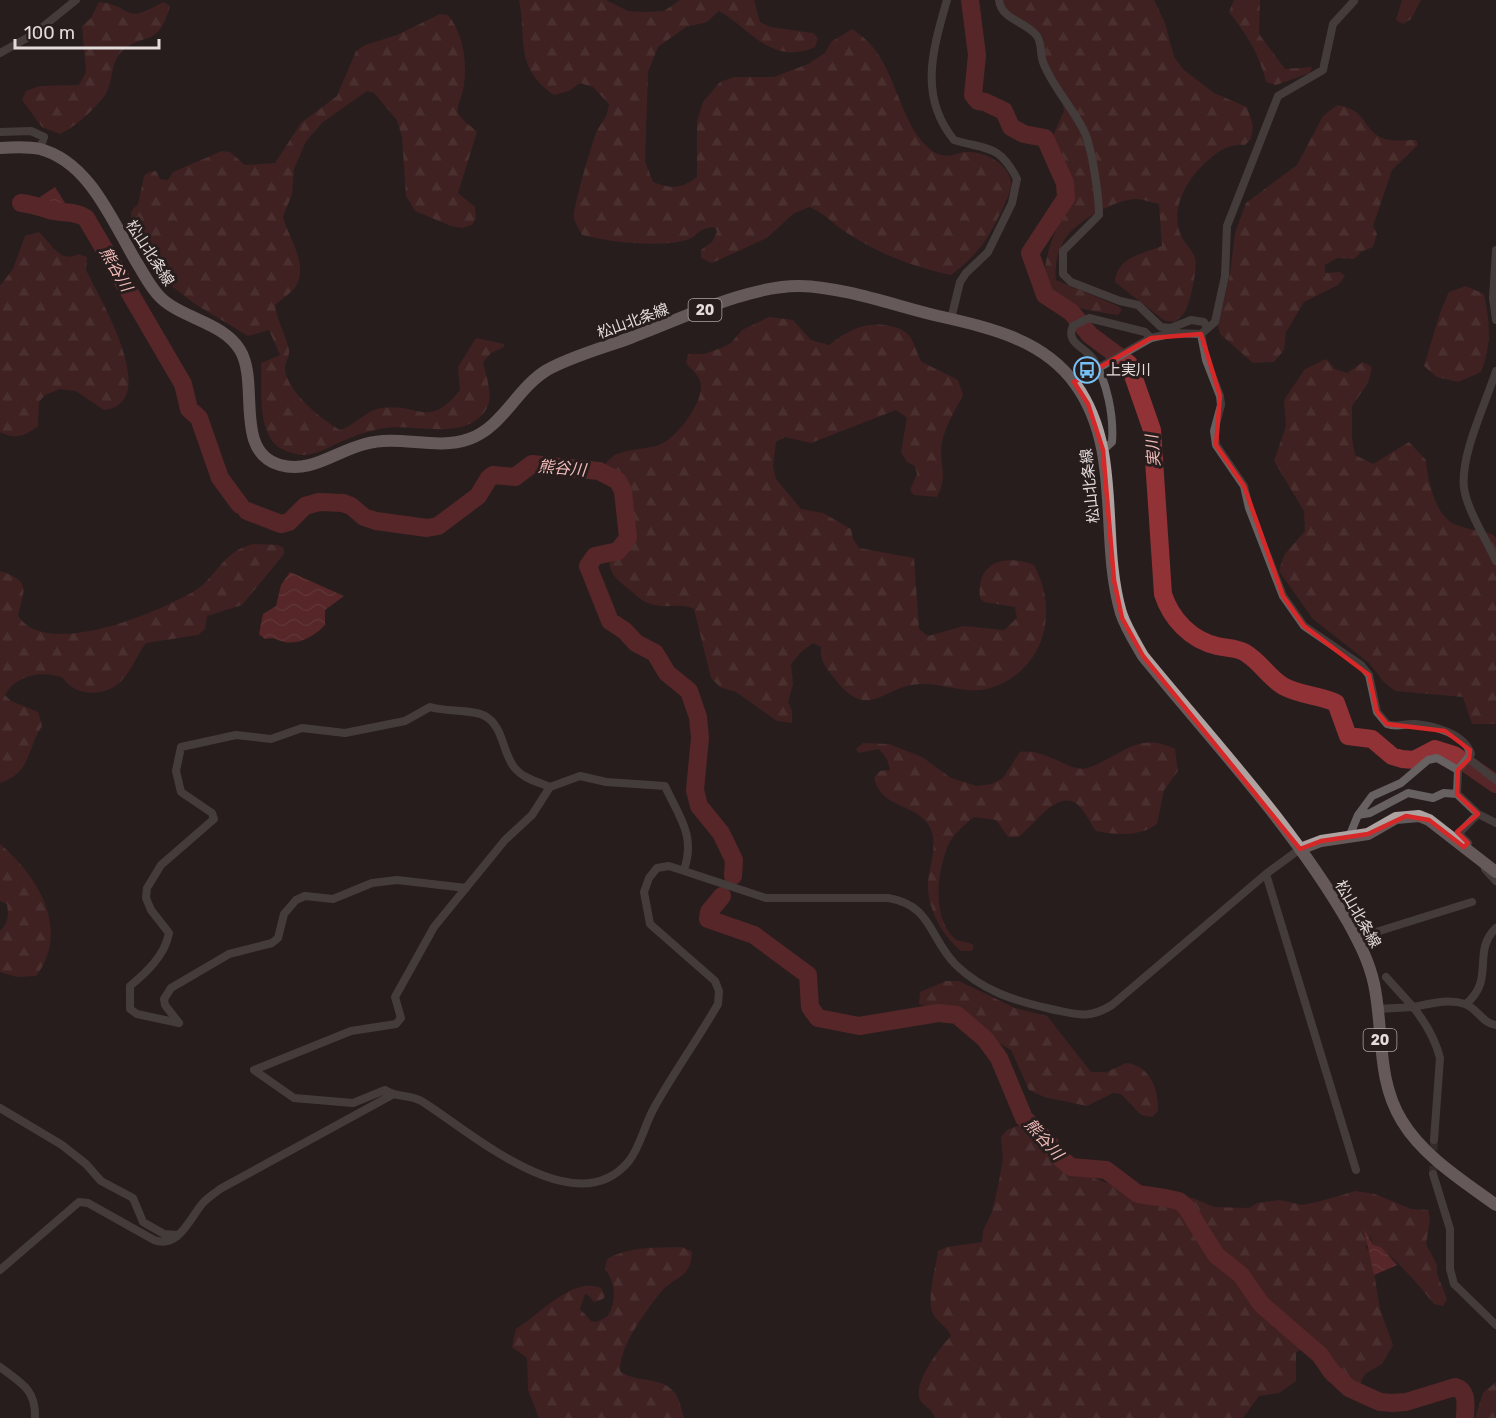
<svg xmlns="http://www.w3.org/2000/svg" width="1496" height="1418" font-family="Rubik,'Noto Sans JP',sans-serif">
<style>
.forest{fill:url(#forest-firs)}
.water{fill:url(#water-waves)}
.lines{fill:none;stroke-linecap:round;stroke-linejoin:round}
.river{stroke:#903236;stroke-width:18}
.minor-tunnel{stroke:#443a3a;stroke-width:8;stroke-dasharray:8 4;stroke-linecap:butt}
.minor{stroke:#676161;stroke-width:8}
.primary{stroke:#afa3a2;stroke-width:12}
.marked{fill:none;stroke:#d62828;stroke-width:4.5;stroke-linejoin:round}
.labels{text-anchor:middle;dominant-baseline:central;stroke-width:6;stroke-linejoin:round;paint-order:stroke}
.shield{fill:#281d1d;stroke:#aba3a2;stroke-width:1.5}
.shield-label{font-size:14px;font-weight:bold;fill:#e3dcdb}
.street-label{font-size:15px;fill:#e3dcdb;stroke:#281d1d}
.poi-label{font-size:15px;fill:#e3dcdb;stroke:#281d1d;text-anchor:start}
.water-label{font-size:16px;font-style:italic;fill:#f2bcb9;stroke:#281d1d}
</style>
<defs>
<pattern id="forest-firs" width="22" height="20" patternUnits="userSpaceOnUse" patternTransform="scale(1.5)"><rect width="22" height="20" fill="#5c2627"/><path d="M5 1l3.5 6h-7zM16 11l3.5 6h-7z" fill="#734546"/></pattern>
<pattern id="water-waves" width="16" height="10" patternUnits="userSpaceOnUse" patternTransform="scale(1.5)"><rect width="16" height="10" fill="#903236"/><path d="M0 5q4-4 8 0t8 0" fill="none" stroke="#9f4f52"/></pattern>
</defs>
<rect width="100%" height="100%" fill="#281d1d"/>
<path class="forest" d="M519 0H606L628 11 646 12 664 11 680 0H754L760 22 770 27 813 33 818 38 815 47C771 66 751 29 719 11L707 22 686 27 658 47 648 72 645 161 653 182C671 189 681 189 697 177V121L703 102 720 82 734 77H774L808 64 825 53 831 42 852 29C891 53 893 96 915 132 919 139 931 152 938 154 950 159 958 151 969 152 985 152 1009 164 1011 182 1012 189 1006 201 1003 208 988 239 979 254 951 275 910 266 882 255 847 233 832 223 826 214 809 207L793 214 767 238 712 263 701 258V250L712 242 717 232 715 227C694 229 699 237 686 240 658 248 610 242 582 235 580 230 575 224 574 218 572 211 592 143 596 133 602 121 607 119 609 104L593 87 580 83 569 91 554 95C514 67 527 41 519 0Z
M1002 0H1154L1165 23 1174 57 1184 70 1214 93 1247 107 1253 126 1251 139 1245 145C1228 143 1217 152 1205 163 1185 182 1169 211 1182 238 1186 245 1193 251 1195 258 1198 267 1190 304 1185 312 1183 315 1178 319 1175 322L1165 321 1115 282C1117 257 1142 254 1162 246L1159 204C1152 203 1144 199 1136 199 1117 199 1079 220 1067 236 1058 247 1054 266 1056 280L1118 306 1122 310 1118 315C1054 307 1027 293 1058 226 1063 215 1072 206 1073 193 1074 183 1056 151 1052 138L1064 111 1060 86 1046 62 1043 37 1031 25 1008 13Z
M1234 0H1260L1259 34 1285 69 1312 67 1310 73 1276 85 1266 82C1260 55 1246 33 1229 12Z
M1402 0H1421L1411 19 1403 24 1396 20Z
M99 2C135 6 121 26 163 2L170 6C158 49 145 31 122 51 112 60 113 75 109 86 104 103 75 127 60 134L42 127 22 100 26 91 40 86 79 85 86 72 82 26 91 18Z
M440 14 448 15C464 34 468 66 463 90 462 97 456 106 458 113 460 119 472 127 477 132L458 193 475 207 476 218 472 225 462 228 451 226 415 211 406 196 402 137 397 120 374 93 367 91 323 122 306 141 294 169 292 194 283 217C288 237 309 264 296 286 292 293 281 299 275 305 277 321 286 335 289 350 290 356 285 362 285 368 285 390 323 421 340 430 356 425 366 410 382 408 420 403 428 430 460 390L458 367 476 338 504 344V347L491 353 483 362C486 377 495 398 485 411 464 441 416 424 385 428 374 430 361 433 350 438 335 443 319 455 303 455 296 455 281 450 277 446 257 428 262 388 261 363L280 355 269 330 248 336 195 304 165 281 129 227 132 210 138 204 144 176 149 172 156 171 160 179 168 180 173 172 222 151 230 152 245 165 275 163 301 123 337 96 356 51 365 45 397 35Z
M1337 105C1368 110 1362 129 1382 138 1391 142 1406 140 1416 140L1418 145 1392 170 1373 226 1377 234 1373 247 1361 252 1354 259 1337 258 1325 265V273L1340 272 1345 276 1338 285 1304 302 1286 332 1284 350 1274 362 1253 363 1220 334 1218 326 1230 274 1235 233 1246 203 1297 165 1323 116Z
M39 232C51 243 60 264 78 254L87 257 86 270C99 297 163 403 104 410L76 391 60 389 45 395 39 402 38 426C25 436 16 440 0 432V286L13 269 25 236Z
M1466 286 1484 294C1490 322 1492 344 1481 372L1458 382 1437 377 1424 366 1440 313 1449 292Z
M769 317 793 320 811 340 829 345C849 330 865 321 890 326 898 328 905 330 910 337 915 344 917 355 922 362L958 380 963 394C956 410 946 424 942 442 938 464 949 474 937 497L914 495 910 490 917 474 915 466 907 462 901 452 907 418 896 410 811 443 785 437 776 442 773 466 776 479 801 509 823 513 851 529 853 539 859 548 914 558 919 629 928 636 964 626 1004 630 1017 618 1015 607 984 602 980 598C976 561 1006 554 1034 565 1060 613 1044 673 987 689 966 694 944 684 923 684 885 683 869 724 835 679 827 669 819 661 821 647L813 643 801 652 791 664 793 684 788 702 792 711V723L777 721 736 692 720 687 711 678 694 609C679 602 663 610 648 603 640 600 633 592 626 587 584 556 637 540 627 504 623 491 613 479 603 470 610 446 640 452 659 445 676 439 702 404 701 386 701 377 692 370 686 363L688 354H704L721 348 731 343 742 330Z
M1326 359 1335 369 1347 373 1363 362 1372 367 1368 383 1352 406V438L1355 455 1373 464 1409 442 1426 460C1427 478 1435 515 1454 524 1466 529 1480 531 1492 534L1496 538V724H1472L1463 697 1395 691 1383 681 1369 663 1313 619 1279 571 1284 555 1305 531 1304 511 1274 461 1286 426 1284 400 1305 369Z
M253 544 278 545 284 548V554L242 605 207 616 205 629 198 635 146 643C137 655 129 676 117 685 99 697 74 695 63 678 43 670 16 675 5 695L11 701 38 712 42 726C26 750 32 772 0 783V571C33 582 23 590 18 616 47 660 158 612 193 592 218 577 221 552 253 544Z
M863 743 889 744 922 757 951 778 977 786 992 784 1003 778 1020 752C1046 748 1070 773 1087 768 1120 758 1137 730 1175 749L1178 771 1164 790 1157 824C1140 837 1116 835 1096 831 1090 823 1086 813 1080 807 1059 784 1031 830 1018 837H1008L996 820 974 817C964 825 952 835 947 848 937 875 932 916 954 938 960 944 969 940 974 946L972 951H961C943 936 929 912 928 888 927 867 941 845 928 824 913 803 881 808 874 778L880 771 890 770 887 759 879 749 858 753 856 749Z
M0 844C38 876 71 930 36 976L17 977 0 972V931C8 924 9 915 7 904L0 901Z
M946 981H959L1015 1008 1047 1016 1091 1072H1107L1126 1063C1150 1065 1159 1090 1158 1111L1152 1117 1141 1115 1121 1094 1113 1093 1087 1106 1044 1097 1029 1090 1011 1050 948 1013 919 1004 920 992Z
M1017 1126 1030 1128 1053 1152 1085 1175 1132 1192 1193 1198 1214 1207 1249 1208 1257 1203 1280 1200 1302 1205 1317 1202 1356 1191 1375 1194 1411 1209 1428 1210 1430 1219 1426 1244 1437 1265V1274L1447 1299 1443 1306 1434 1304C1422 1289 1389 1249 1373 1245L1370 1235 1366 1247 1371 1255 1380 1309 1393 1345 1382 1364 1365 1374 1356 1391 1327 1381C1324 1363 1317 1343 1296 1352V1381L1279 1393 1259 1396 1243 1418H935C933 1409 924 1407 920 1400 912 1384 940 1347 951 1336 947 1326 938 1323 933 1314 926 1301 936 1266 938 1251L947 1247 982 1242 983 1231 992 1212 998 1186 1003 1159 1001 1137 1007 1130Z
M682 1247 692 1252C691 1280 673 1276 660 1293 644 1314 620 1345 620 1371 635 1383 660 1376 673 1391 680 1398 681 1409 684 1418H539L528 1390 527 1358 512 1347 516 1329C538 1316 572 1276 601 1288L605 1296 603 1299 594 1302 588 1295 585 1294 580 1309 591 1321 597 1322 608 1316C617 1299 616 1284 605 1269L607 1259C630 1246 656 1248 682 1247Z
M1496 1382V1418H1475L1483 1393Z"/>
<path class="water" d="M55 187 67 206 44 204 40 197Z
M290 572 344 596 325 610V625C315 636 299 645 284 642 276 640 274 637 265 639L259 634 263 614 276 606 281 585Z
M1364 1229 1373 1245 1381 1247 1397 1265 1374 1275Z"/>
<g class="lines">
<path class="river" d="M970 0 977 55 973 95 978 101 985 102 1004 111 1011 127 1024 134 1045 138 1065 183 1066 198 1030 253 1045 295 1071 312 1090 335 1129 364 1152 430 1163 594C1171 619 1191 640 1217 646 1226 648 1237 648 1244 652 1260 661 1268 677 1283 686 1298 695 1319 695 1336 703L1348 736 1372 739 1392 756 1402 759 1414 760 1435 749 1454 755 1496 784
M21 203C32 204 40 207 49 210 62 214 74 210 86 218L183 384 189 409 199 418 220 478 240 505
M247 511 281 524 289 522 305 506 319 502 343 503 351 506 364 517 376 521 427 528 438 526 478 496 489 478 493 475 515 477 532 464 599 471 618 481 623 491 628 538 618 551 595 556 588 566 610 621 625 631 636 643 655 653 667 673 689 691 698 717 700 738 695 790 699 806 721 833 734 860 733 876
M722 896 709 912 708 919 754 935 808 975 810 1007 818 1018 859 1026 938 1013 957 1015 985 1039 999 1058 1024 1118 1050 1144 1059 1157 1071 1167 1106 1170 1138 1194 1165 1198 1179 1201 1186 1207 1216 1255 1241 1275 1261 1304 1320 1355 1331 1371 1349 1388 1380 1402 1392 1403 1406 1402 1455 1387C1469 1391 1465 1406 1465 1418"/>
<path class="minor-tunnel" d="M1433 1174 1434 1140"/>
<path class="minor" d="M947 0C933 49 918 96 954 140 986 150 999 143 1017 179L1012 203 988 252 966 273 960 282 951 319
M999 0C1001 20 1026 21 1037 36 1042 43 1040 54 1043 62 1052 86 1072 107 1083 129 1092 145 1099 197 1099 215L1063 251V274L1071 282 1120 301 1138 305 1161 327 1171 328 1191 320 1204 322 1207 328
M0 53 34 34 76 0
M0 132 31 131 44 137 40 149
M1496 250 1493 298 1496 320
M1201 334 1206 360 1220 396 1221 405 1214 431 1216 445 1244 486 1249 508 1283 596 1304 626 1361 665 1369 675 1377 712 1387 724C1398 728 1405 723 1415 724 1434 726 1464 733 1471 754L1458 770 1457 794
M1496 371C1486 403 1460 455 1464 488 1467 510 1487 541 1496 561
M1074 382 1151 338 1174 333 1201 334 1215 322 1225 276 1227 226 1278 96 1323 70 1333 24 1354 1
M1103 450 1112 442C1114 416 1107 381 1093 359 1085 347 1065 343 1073 326L1089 318 1145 332 1151 338
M1469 759 1496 780
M1358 815 1372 796 1401 783 1428 760 1437 758 1458 770
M1349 837 1358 815 1370 813 1408 793 1433 798 1444 793 1457 794 1478 814 1496 823
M1464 847 1468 843 1460 835 1461 831 1478 814
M1485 869 1496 881
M684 870C696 835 679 817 665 786L606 782 580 776 550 787 532 815 505 840 434 927 395 997 401 1018 396 1024 351 1031 254 1070 294 1098 353 1103 385 1090C396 1098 411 1094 423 1102 472 1133 576 1226 629 1161 640 1147 645 1124 654 1108 674 1072 698 1039 718 1004L719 991 715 981 650 924 644 892 649 878 657 868 669 866 766 898H888C932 905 929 938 956 965 983 991 1015 1001 1051 1009 1076 1014 1088 1020 1112 1005L1266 874 1300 849
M1266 874 1356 1170
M466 888 397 880 372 883 333 899 305 896 296 900 284 914 278 938 272 943 229 954 171 988 164 999 165 1005 179 1023 137 1014 130 1009V986C147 972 165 955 169 933L151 910 146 898 147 888 161 865 214 819 212 813 181 792 176 771 181 747 236 735 271 739 302 728 345 733 405 721 430 707C445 712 473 709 485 716 504 727 502 752 514 767 522 778 538 782 550 787
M1357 938 1472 902
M1386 977 1413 1007C1429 1004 1448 998 1465 1004 1477 1008 1482 1023 1496 1025
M1466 1004C1496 979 1471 952 1496 928
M1378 1009 1413 1007C1426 1023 1435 1038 1440 1058L1434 1140
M0 1108 62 1145 86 1164 101 1181 133 1198 143 1222 164 1234 178 1235
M1433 1174 1450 1229V1269L1454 1284 1496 1325
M0 1270 79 1202 88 1203 154 1240C178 1249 189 1220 202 1204 207 1198 214 1194 220 1189L392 1095
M0 1367C21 1383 36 1389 35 1418"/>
<path class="primary" d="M0 148C13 147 27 146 40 149 90 162 113 223 137 263 144 274 150 287 160 297 182 319 223 322 240 350 260 383 233 452 280 465 311 474 336 451 365 444 399 434 435 451 469 439 502 428 517 388 547 370 572 356 603 348 630 338 679 320 749 285 800 286 843 287 893 305 934 315 986 327 1043 338 1076 385 1123 451 1099 538 1121 613 1126 628 1135 642 1143 656 1213 742 1292 825 1348 922 1359 942 1369 961 1374 984 1384 1030 1376 1079 1402 1121 1423 1156 1463 1181 1496 1205
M1300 849 1321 841 1368 834 1396 818 1419 816 1429 820 1496 872"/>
</g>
<path d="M0 0H1496V1418H0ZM1201 334 1220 396 1216 445 1244 486 1283 596 1304 626 1369 675 1377 712 1387 724 1445 731 1470 750 1469 759 1458 770 1457 794 1478 814 1457 832 1468 843 1464 847 1429 820 1406 816 1368 834 1321 841 1300 849 1143 656 1122 618 1114 580 1103 450 1088 404 1074 382 1151 338Z" fill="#281d1d" fill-opacity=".55" fill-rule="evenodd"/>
<path class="marked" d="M1201 334 1220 396 1216 445 1244 486 1283 596 1304 626 1369 675 1377 712 1387 724 1445 731 1470 750 1469 759 1458 770 1457 794 1478 814 1457 832 1468 843 1464 847 1429 820 1406 816 1368 834 1321 841 1300 849 1143 656 1122 618 1114 580 1103 450 1088 404 1074 382 1151 338Z"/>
<defs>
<g id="bus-ring" transform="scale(1.35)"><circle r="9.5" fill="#281d1d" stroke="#75c0f6" stroke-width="1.5"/><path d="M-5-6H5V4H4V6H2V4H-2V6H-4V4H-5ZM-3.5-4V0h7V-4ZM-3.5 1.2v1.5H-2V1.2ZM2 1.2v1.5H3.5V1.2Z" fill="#75c0f6"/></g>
</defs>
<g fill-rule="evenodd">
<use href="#bus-ring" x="1087" y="370"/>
</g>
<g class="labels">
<g class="shield">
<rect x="688.5" y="299" width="33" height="22" rx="4.5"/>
<rect x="1363.5" y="1029" width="33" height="22" rx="4.5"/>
</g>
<g class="shield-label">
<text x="705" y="310">20</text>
<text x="1380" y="1040">20</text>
</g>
<g class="street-label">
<text transform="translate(150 253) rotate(57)">松山北条線</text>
<text transform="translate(633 321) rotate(-20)">松山北条線</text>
<text transform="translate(1090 486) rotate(-96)">松山北条線</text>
<text transform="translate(1358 914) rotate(60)">松山北条線</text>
</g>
<g class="poi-label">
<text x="1106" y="370">上実川</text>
</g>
<g class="water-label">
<text transform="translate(116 269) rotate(60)">熊谷川</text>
<text transform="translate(1153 451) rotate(-95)">実川</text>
<text transform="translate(562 468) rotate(5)">熊谷川</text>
<text transform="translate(1044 1139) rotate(48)">熊谷川</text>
</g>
</g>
<path d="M15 39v9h144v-9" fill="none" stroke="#e3dcdb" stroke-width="3"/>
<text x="24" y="39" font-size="18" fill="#e3dcdb" stroke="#281d1d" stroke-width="4.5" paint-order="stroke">100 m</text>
</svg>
